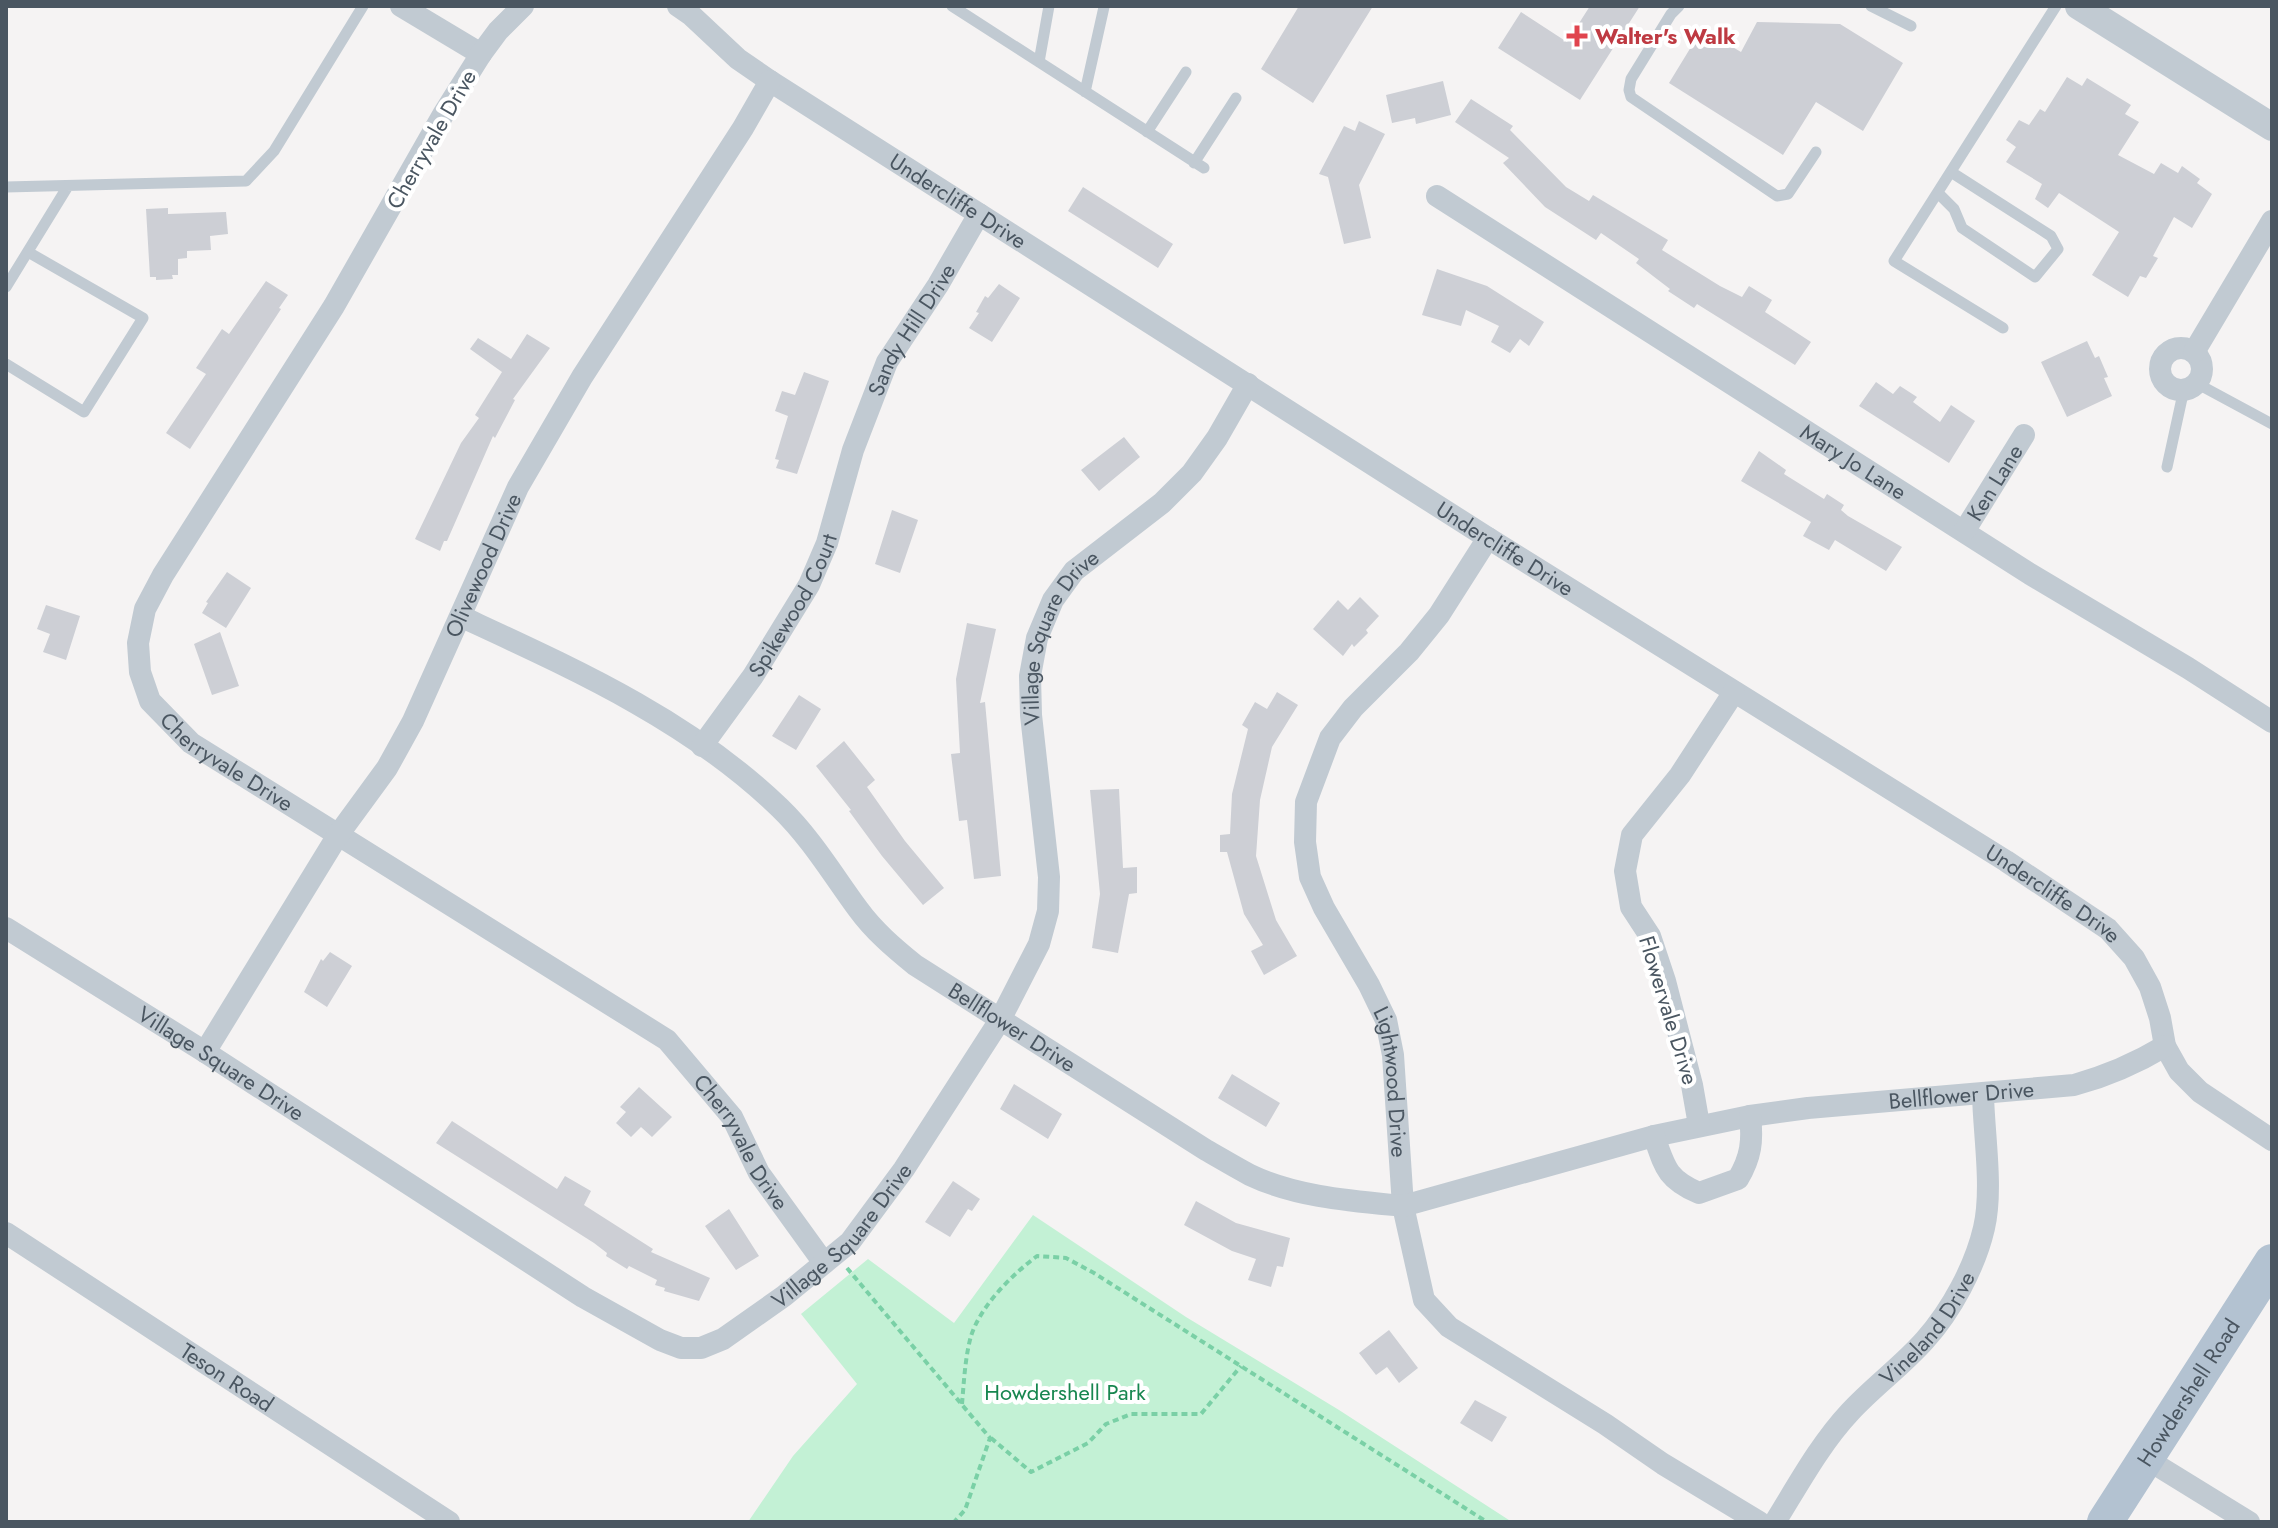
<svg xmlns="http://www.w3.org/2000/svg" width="2278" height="1528" font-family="Jost,sans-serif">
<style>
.green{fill:#c3f1d5}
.building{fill:#cdcfd5}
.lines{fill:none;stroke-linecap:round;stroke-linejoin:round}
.path{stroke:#7ad0a6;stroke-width:4;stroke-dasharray:6 4;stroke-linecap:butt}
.service{stroke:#c1cad2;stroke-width:11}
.minor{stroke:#c1cad2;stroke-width:22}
.tertiary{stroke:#c1cad2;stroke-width:28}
.primary{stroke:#b3c2d1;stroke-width:36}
.health-dot{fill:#e0444e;stroke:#fff;stroke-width:3}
.labels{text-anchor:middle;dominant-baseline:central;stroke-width:8;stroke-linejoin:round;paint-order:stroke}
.health-label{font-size:22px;font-weight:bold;fill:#be3a42;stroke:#fff;text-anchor:start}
.street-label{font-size:22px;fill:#4a5661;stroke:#fff}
.park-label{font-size:22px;fill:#17864f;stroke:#fff}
</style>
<rect width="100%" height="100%" fill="#f5f3f3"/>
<path class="green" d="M1033 1215 1186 1317 1339 1410 1512 1522H748L793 1456 857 1384 801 1314 868 1259 954 1323Z"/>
<path class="building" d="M1299 6H1373L1313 103 1261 69Z
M1590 6H1640L1580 100 1498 48 1521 12 1567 42Z
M1757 22 1840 24 1903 63 1863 131 1816 102 1783 155 1669 83 1702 29 1741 52Z
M2067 77 2082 86 2087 78 2131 105 2125 114 2139 122 2118 155 2154 174 2161 163 2178 173 2182 166 2200 179 2197 183 2212 194 2192 228 2174 217 2153 256 2158 258 2146 278 2140 276 2128 297 2092 275 2119 232 2059 193 2048 208 2035 199 2042 184 2006 162 2016 147 2006 140 2019 120 2029 125 2040 109 2045 112Z
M1443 81 1451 115 1416 124 1415 118 1392 123 1386 95Z
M1471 99 1513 126 1510 130 1566 187 1589 201 1593 195 1668 240 1662 250 1720 286 1742 297 1749 286 1772 300 1765 312 1811 342 1795 365 1697 304 1694 308 1668 291 1670 289 1636 263 1639 259 1601 233 1596 240 1545 207 1503 163 1509 158 1455 122Z
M1359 121 1385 134 1359 185 1371 238 1344 244 1328 177 1319 174 1344 126 1355 131Z
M1083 187 1173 244 1158 268 1068 211Z
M168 208V214L226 212 228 234 210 236 211 250 187 251V258L178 259V275H172L173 279 156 280V277H150L146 209Z
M1437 269 1487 286 1544 322 1529 346 1520 339 1510 353 1491 342 1499 326 1466 310 1461 326 1422 315Z
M266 281 288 295 279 308 281 309 190 449 166 433 206 374 196 368 222 329 229 334Z
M999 284 1020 298 992 342 969 328 979 313 976 312 985 296 988 298Z
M527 334 550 348 513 399 515 400 495 438 493 436 447 541H444L440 551 415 539 461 443 479 418 475 415 502 372 470 349 478 338 511 359Z
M2087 341 2095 358 2099 356 2108 377 2104 378 2112 396 2067 417 2041 362Z
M804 372 829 381 797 474 776 468 779 460 775 459 788 416 775 411 782 391 795 395Z
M1876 382 1893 394 1900 386 1917 397 1913 402 1940 422 1951 405 1975 421 1949 463 1859 406Z
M1124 437 1140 457 1099 491 1081 470Z
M1759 451 1786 470 1784 474 1824 499 1827 494 1844 505 1841 510 1848 516 1902 547 1886 571 1835 540 1829 550 1803 536 1811 522 1741 481Z
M892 510 918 520 900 573 875 564Z
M227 572 251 588 226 628 202 613 208 603 206 602Z
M1360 597 1379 616 1366 630 1368 633 1354 647 1352 644 1343 656 1313 629 1338 600 1348 610Z
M46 605 80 616 66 660 43 652 50 634 37 629Z
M967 623 996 629 980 703 985 702 1001 876 974 879 967 820 959 821 951 754 960 753 956 679Z
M220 632 239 686 212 695 194 644Z
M1277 692 1298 705 1272 747 1260 800 1256 856 1276 920 1297 956 1264 975 1251 951 1263 945 1244 914 1227 852H1220V835L1230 834 1232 794 1248 729 1242 725 1255 702 1267 709Z
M799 695 821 709 796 750 772 736Z
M844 741 875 780 867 787 905 841 944 888 923 905 882 856 849 811 851 810 816 766Z
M1119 789 1123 868 1137 867V893L1129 894 1118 953 1092 948 1100 894 1090 790Z
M330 952 352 966 327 1007 304 992 321 959 323 961Z
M1232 1074 1280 1103 1266 1127 1218 1098Z
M1014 1084 1062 1114 1048 1139 1000 1109Z
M639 1087 672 1117 652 1137 641 1127 631 1137 616 1123 626 1112 620 1107Z
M452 1121 557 1189 565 1176 591 1191 584 1205 653 1249 651 1252 710 1278 699 1301 664 1291 665 1288 655 1285 657 1280 629 1266 627 1269 606 1256 607 1253 594 1243 436 1143Z
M953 1181 980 1199 972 1211 968 1209 950 1237 925 1222Z
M1196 1201 1236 1223 1290 1238 1283 1267 1277 1266 1271 1287 1248 1280 1256 1259 1232 1251 1184 1225Z
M729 1209 759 1256 736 1270 705 1226Z
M1389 1330 1418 1368 1399 1383 1387 1367 1376 1375 1359 1353Z
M1475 1400 1507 1417 1492 1442 1460 1423Z"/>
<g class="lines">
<path class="path" d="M847 1268 990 1438 965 1510 954 1522
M962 1404C964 1381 965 1358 971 1336 981 1305 1012 1275 1037 1256L1066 1258 1094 1273 1487 1522
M991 1438 1031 1472 1088 1443 1106 1424 1131 1414H1201L1241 1366"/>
<path class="service" d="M952 6 1204 168
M1679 6 1671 14 1631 79 1629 90 1631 97 1777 196 1788 194 1816 152
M1871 6 1911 26
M1039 62 1049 6
M1085 92 1104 7
M1147 132 1186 72
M1194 163 1236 98
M6 187 246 181 274 151 363 6
M1938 193 1954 209 1962 228 2035 277 2058 249 2051 236 1951 172
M6 287 68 186
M2003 328 1894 261 2056 6
M6 364 84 412 143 318 28 252
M2196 383 2272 424
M2167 467 2184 389"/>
<g class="minor">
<path d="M401 6 481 54"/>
<path id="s1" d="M523 6 498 31 481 54 444 113 334 306 163 575 145 609 138 643 140 672 150 701 191 743 667 1040 732 1117 759 1173 824 1263"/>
<path id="s2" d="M678 6 691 15 738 59 770 81 1488 538 2006 861 2108 929 2134 958 2150 987 2160 1018 2165 1046 2179 1071 2200 1092 2272 1140"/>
<path id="s3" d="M1437 196 2030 574 2188 668 2272 722"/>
<circle cx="2181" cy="369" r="21"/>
<path d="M2194 352 2272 221"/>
<path id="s4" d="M1965 530 2024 435"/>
<path id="s5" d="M1488 538 1439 615 1409 652 1353 708 1330 738 1306 802 1305 842 1310 877 1324 908 1369 985 1386 1020 1393 1055 1403 1206 1424 1300 1449 1327 1605 1424 1663 1464 1759 1522"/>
<path id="s6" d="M462 617C574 669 689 720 780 808 811 838 833 875 858 909 874 931 894 948 915 965L1206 1150C1220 1158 1235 1167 1250 1175 1296 1197 1352 1201 1403 1206L1654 1136 1750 1116 1808 1108 2074 1085C2107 1076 2135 1064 2165 1046"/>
<path id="s7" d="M702 746 753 676 809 585 827 543 853 450 887 362 938 285 979 214"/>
<path id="s8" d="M6 928 205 1052 583 1297 660 1340 681 1348H701L723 1339 784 1296 850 1242 904 1169 1000 1020 1039 944 1048 911 1049 877 1031 715 1030 676 1037 638 1053 600 1074 571 1162 503 1192 473 1217 438 1248 384"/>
<path id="s9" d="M205 1052 338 835 387 768 413 721 518 487 582 377 743 128 770 81"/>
<path d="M1699 1125 1692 1085 1665 981 1650 936 1631 907 1625 871 1632 835 1680 775 1734 692"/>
<path d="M1654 1136C1665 1168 1667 1179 1699 1193L1738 1179C1751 1157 1753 1141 1750 1116"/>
<path id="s10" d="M6 1233 449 1522"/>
<path d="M2145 1458 2249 1522"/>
<path id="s11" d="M1775 1522C1798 1485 1820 1444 1850 1412 1873 1387 1902 1366 1925 1340 1951 1311 1975 1267 1984 1228 1993 1189 1984 1136 1983 1095"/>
</g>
<path class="tertiary" d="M2079 6 2272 127"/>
<path class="primary" id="s12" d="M2105 1522 2272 1262"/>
</g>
<path class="health-dot" d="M1573 24h8v8h8v8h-8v8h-8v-8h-8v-8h8z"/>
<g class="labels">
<g class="health-label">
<text x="1595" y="36">Walter's Walk</text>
</g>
<g class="street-label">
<text transform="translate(431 139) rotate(-60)">Cherryvale Drive</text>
<text stroke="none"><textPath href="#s2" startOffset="342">Undercliffe Drive</textPath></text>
<text stroke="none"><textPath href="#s7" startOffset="470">Sandy Hill Drive</textPath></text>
<text stroke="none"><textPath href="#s3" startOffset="494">Mary Jo Lane</textPath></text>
<text stroke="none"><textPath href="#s4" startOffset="56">Ken Lane</textPath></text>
<text stroke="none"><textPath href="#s2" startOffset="990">Undercliffe Drive</textPath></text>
<text stroke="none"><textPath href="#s9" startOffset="562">Olivewood Drive</textPath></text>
<text stroke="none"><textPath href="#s7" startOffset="168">Spikewood Court</textPath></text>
<text stroke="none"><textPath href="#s8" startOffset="1670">Village Square Drive</textPath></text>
<text stroke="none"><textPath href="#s1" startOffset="906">Cherryvale Drive</textPath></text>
<text stroke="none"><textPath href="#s2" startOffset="1638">Undercliffe Drive</textPath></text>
<text transform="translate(1669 1010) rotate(73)">Flowervale Drive</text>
<text stroke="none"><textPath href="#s6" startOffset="696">Bellflower Drive</textPath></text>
<text stroke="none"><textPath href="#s8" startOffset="254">Village Square Drive</textPath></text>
<text stroke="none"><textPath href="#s5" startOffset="624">Lightwood Drive</textPath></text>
<text stroke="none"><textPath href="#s6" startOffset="1704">Bellflower Drive</textPath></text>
<text stroke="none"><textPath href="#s1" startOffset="1554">Cherryvale Drive</textPath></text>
<text stroke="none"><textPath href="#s8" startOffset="998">Village Square Drive</textPath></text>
<text stroke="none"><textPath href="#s11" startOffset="248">Vineland Drive</textPath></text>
<text stroke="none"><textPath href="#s10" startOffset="264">Teson Road</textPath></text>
<text stroke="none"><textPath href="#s12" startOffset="154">Howdershell Road</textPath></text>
</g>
<g class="park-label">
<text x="1065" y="1392">Howdershell Park</text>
</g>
</g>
<rect width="2278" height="1528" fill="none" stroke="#4a5661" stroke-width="16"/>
</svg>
